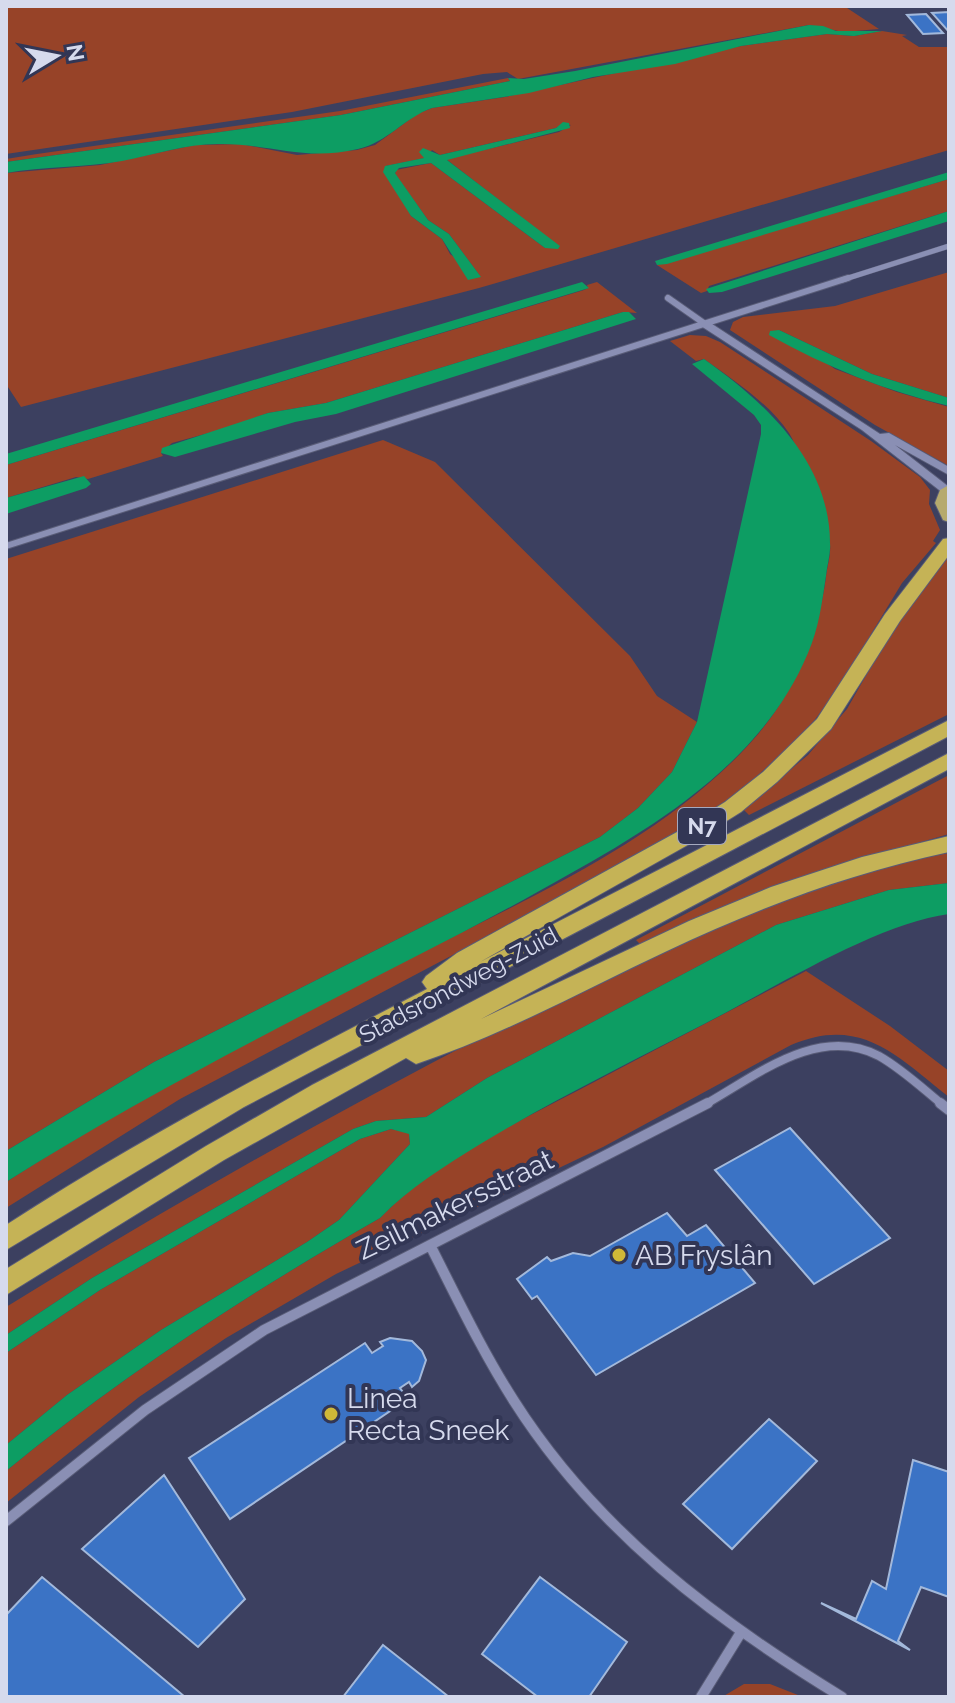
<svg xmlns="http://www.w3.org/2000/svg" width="955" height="1703" font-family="Raleway,sans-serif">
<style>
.green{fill:#974328;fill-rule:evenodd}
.water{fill:#0d9d63}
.building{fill:#3b73c5;stroke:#a3b9db;stroke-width:2}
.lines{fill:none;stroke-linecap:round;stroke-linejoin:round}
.minor-far3-casing{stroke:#595c77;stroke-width:6}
.minor-far2-casing{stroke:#595c77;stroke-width:8}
.minor-far1-casing{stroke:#595c77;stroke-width:10}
.minor-casing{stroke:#595c77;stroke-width:12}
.tertiary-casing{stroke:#595c77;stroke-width:2}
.primary-casing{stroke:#595c77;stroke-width:2}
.trunk-casing{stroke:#595c77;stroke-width:2}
.minor-far3{stroke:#8a8fb4;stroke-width:5}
.minor-far2{stroke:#8a8fb4;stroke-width:6}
.minor-far1{stroke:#8a8fb4;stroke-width:8}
.minor{stroke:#8a8fb4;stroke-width:10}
.tertiary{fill:#8a8fb4;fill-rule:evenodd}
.primary{fill:#b6aa6d;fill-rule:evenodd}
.trunk{fill:#c5b356;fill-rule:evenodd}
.poi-dot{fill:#d0b837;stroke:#323655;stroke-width:3}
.labels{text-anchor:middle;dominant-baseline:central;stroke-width:8;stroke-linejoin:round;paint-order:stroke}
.shield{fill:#323655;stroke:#a5a9bf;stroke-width:2}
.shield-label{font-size:22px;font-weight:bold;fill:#d6daed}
.street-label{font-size:24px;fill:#d6daed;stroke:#323655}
.near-street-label{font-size:28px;fill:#d6daed;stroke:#323655}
.near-poi-label{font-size:28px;fill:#d6daed;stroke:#323655;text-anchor:start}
</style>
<rect width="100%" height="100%" fill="#3c4060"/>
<path class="green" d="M6 6H844L879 29 843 32 809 25 518 79 507 72 483 74 292 112 6 154Z
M882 31 907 35 902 36 919 47H949V150L479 288 21 407 6 384V173L100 165 195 145 241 144 297 155 357 150 375 145 417 114 432 108 505 97 741 46 827 34 854 36ZM562 124 571 125 559 132 446 159 560 247 545 248 431 163 396 170 395 174 428 220 449 234 480 276 450 254 442 239 411 216 386 166 425 158 432 150 440 155 556 128Z
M508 78 510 81 341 115 6 162V159L37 154 340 111Z
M949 179V211L709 286 707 291 701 293 657 265Z
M949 272V398L872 374 779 330 835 369 897 392 949 407V466L875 425 730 330 733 322 743 317 835 306Z
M597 282 637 313 623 312 326 403 268 413 227 428 172 443 161 453 163 456 88 479 76 477 6 498V465L584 290 588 288 587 285Z
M690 335 706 336 720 342 871 441 920 477 930 490 929 504 940 530 933 541 936 543 902 583 836 692 810 726 747 786 667 842 180 1099 6 1208V1182C136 1099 274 1028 411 958 524 900 652 845 741 753 789 704 817 644 826 577 827 567 831 555 830 545 829 525 814 501 808 483 802 467 798 447 789 433 769 403 733 380 704 359L696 361 670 341Z
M383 440 435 462 630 656 657 696 697 722 672 772 638 808 600 837 154 1062 6 1151V559Z
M949 550V714L749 815 743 809 808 755 847 709 898 619Z
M949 775V834L797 878 640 944 636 940Z
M949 853V883L889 890 776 925 487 1078 426 1117 376 1121 353 1129 92 1278 6 1335V1307L11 1304C166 1208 327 1117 489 1033 535 1009 584 989 632 967 733 920 837 868 949 853Z
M806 971 890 1026 949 1071V1097C897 1056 861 1015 791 1045L603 1147 336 1274 226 1338 139 1397 6 1503V1471C123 1375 249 1293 380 1218 434 1162 510 1126 579 1090 654 1050 730 1011 806 971Z
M391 1129 409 1133 410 1144 339 1220 307 1242 161 1330 67 1395 6 1445V1353L100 1290 360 1139Z
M744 1684H770L803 1697H722Z"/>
<path class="water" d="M809 25 823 26 836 31H882L854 36 827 34 741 46 675 64 593 77 529 93 432 108C404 118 388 142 358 149 304 162 269 143 218 144 185 144 154 155 122 161 84 168 44 166 6 173V162L341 115 510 81 508 78 524 79 575 71Z
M563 122 569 123 570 128 447 160 560 246 558 249 545 248 431 163 399 168 395 173 428 220 449 234 481 277 468 280 442 239 411 216 383 172 385 166 424 158 419 152 423 148 440 155 556 128Z
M949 172V179L667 264 657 265 655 261Z
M949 211V221L722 292 709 293 706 289Z
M582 282 589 288 6 465V454Z
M623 312H629L636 319 336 414 295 422 175 457 161 453 162 448 268 413 326 403Z
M779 330 872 374 949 398V406C886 391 826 367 769 335L770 331Z
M704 359C765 402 830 462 830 543 831 554 827 565 826 576 822 602 819 628 808 653 760 768 644 833 541 890 468 931 392 968 318 1007 212 1062 107 1118 6 1182V1151L154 1062 600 837 638 808 672 772 697 722 761 434V425L754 415 692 364Z
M84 476 91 484 86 488 6 514V498Z
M949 883V914C878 923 772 989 706 1023 631 1062 555 1099 482 1143 445 1166 410 1187 380 1218 249 1293 123 1375 6 1471V1445L67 1395 161 1330 307 1242 339 1220 410 1144 409 1134 391 1129 360 1139 100 1290 6 1353V1335L92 1278 353 1129 376 1121 426 1117 487 1078 776 925 889 890Z"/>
<path class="building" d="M949 12V32L932 13Z
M926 14 943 33 923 34 907 15Z
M790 1128 890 1238 814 1284 715 1170Z
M667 1213 687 1236 706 1225 755 1283 596 1375 537 1296 532 1299 517 1279 547 1257 551 1261 573 1253 590 1256Z
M390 1338 412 1341 422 1351 426 1360 419 1381 412 1387 409 1382 400 1388 408 1399 230 1519 189 1458 365 1343 372 1353 383 1346 380 1342Z
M769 1419 817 1461 732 1549 683 1504Z
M913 1460 949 1472V1597L921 1587 898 1641 910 1650 821 1603 856 1619 872 1581 886 1589Z
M164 1475 245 1599 198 1647 82 1549Z
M42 1577 185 1697H6V1615Z
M540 1577 627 1642 589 1697H538L482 1654Z
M383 1645 449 1697H343Z"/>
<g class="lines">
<g class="minor-far3-casing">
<path id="minor-far3" d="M842 280 949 246"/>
</g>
<g class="minor-far2-casing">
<path id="minor-far2" d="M668 298 705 324
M6 546 848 278"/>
</g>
<g class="minor-far1-casing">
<path id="minor-far1" d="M704 1105C756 1076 818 1024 879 1056 902 1069 922 1088 943 1105"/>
</g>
<g class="minor-casing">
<path id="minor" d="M940 1103 949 1110
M430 1245C457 1298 482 1351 514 1401 596 1530 714 1619 842 1697
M6 1521 145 1410 264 1330 708 1103
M701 1697 740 1634"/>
</g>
<g class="tertiary-casing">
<path id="tertiary" d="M701 322H709L880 434 889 433 949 467V475L895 445 949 487V494L943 493 862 430 701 326Z"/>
</g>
<g class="primary-casing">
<path id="primary" d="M949 485V522L943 520 935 503 940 490Z"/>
</g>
<g class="trunk-casing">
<path id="trunk" d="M949 538V555L900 621 831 729 777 782 741 812 693 842 480 962 949 720V736L244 1107 6 1250V1225C142 1137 284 1063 427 989L422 982 426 976 457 953 677 832 725 802 763 772 817 719 885 614 943 539Z
M949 753V769L481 1019 689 921 771 887 862 857 949 836V852C850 873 758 908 667 951 584 990 503 1035 416 1064L406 1058 224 1160 6 1295V1269L206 1146 312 1085Z"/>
</g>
<use href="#minor-far3" class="minor-far3"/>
<use href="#minor-far2" class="minor-far2"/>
<use href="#minor-far1" class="minor-far1"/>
<use href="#minor" class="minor"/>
<use href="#tertiary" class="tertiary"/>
<use href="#primary" class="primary"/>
<use href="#trunk" class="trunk"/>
</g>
<g class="poi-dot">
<circle cx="619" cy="1255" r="8"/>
<circle cx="331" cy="1414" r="8"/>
</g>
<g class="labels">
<rect class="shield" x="678" y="808" width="48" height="36" rx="6"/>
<g class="shield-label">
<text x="702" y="826">N7</text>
</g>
<g class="street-label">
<text transform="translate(458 985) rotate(-28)">Stadsrondweg-Zuid</text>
</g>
<g class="near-street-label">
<text transform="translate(455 1205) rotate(-26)">Zeilmakersstraat</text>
</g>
<g class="near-poi-label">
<text x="635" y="1255">AB Fryslân</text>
<text x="347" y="1398">Linea<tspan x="347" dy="32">Recta Sneek</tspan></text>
</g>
</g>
<rect width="955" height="1703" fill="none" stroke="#d6daed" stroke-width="16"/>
<g transform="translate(56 56) rotate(80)" stroke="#323655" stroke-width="6" paint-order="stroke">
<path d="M0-6L14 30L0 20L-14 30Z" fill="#d6daed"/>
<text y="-12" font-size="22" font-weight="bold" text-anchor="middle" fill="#d6daed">N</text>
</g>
</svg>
